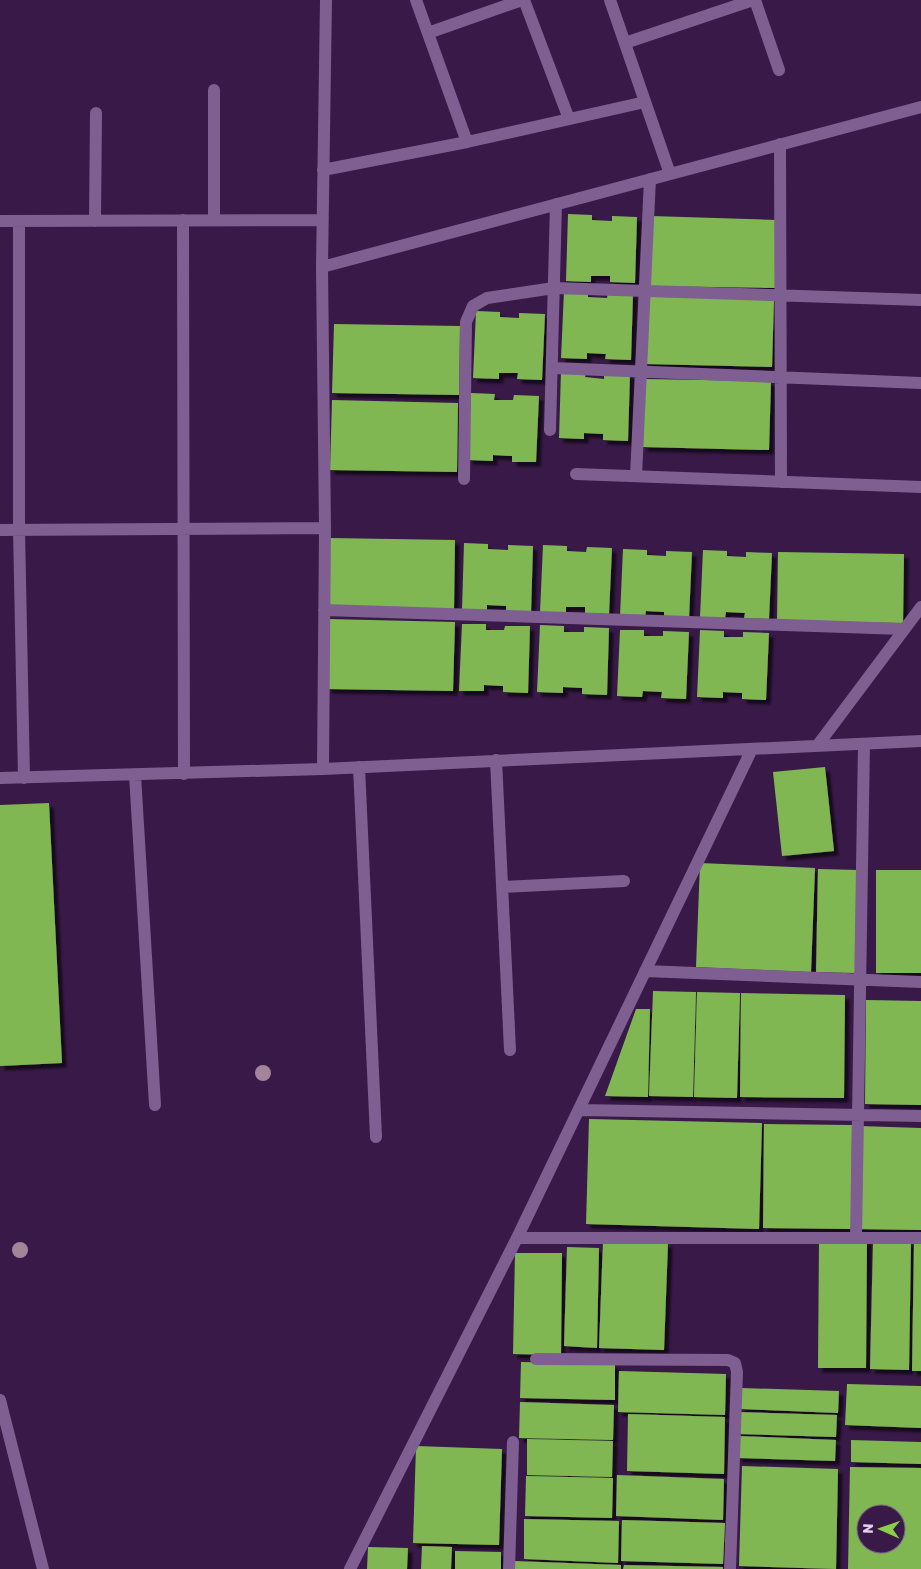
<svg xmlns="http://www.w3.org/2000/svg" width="921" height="1569" font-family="Rubik,sans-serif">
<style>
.building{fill:#81b753;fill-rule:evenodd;filter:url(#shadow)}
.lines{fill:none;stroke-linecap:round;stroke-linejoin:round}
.minor{stroke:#7f5e92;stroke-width:12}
.tree{fill:#a3849a}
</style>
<defs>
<filter id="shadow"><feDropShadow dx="4.5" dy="4.5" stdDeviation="1" flood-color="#0009"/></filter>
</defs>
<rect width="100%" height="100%" fill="#381947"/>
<path class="building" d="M568 214 592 215V220L612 221V216L637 217 635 283 610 282V276H591V282L566 281Z
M651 216 777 220 776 288 650 286Z
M564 291 588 292V297L607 298 608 293 633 294 631 360 605 359 606 354 587 353V359L561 358Z
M647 295 774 298 772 367 646 364Z
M476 311 500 312V317L519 318V313L545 314 542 380 517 379 518 373H499V379L473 378Z
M334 324 460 326 459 395 332 393Z
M561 371 586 373 585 377 604 379V373L630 374 628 441 603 440V434L584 433V439L559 438Z
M644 379 771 381 769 450 643 447Z
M471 393 495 394 494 400H513L514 395 539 396 536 462H512V456L493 455V461L468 460Z
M332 400 458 403 457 472 330 470Z
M329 538 455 540 454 609 327 606Z
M464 543 488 544V549L508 550V545L533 546 531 613 506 611V606L487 605V611L462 610Z
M543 545 567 546V551L586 552 587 547 612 548 609 614 585 613V607H566V613L540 612Z
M623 549 647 550V555L666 556V551L692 552 689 618 664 617V612L646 611 645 617 620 616Z
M703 550 727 551V556L746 557V552L772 553 769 619 744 618 745 613 726 612 725 618 700 617Z
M778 552 904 554 903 623 777 621Z
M328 619 455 622 453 691 327 689Z
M462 624H486V630H504L505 626H530L528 693 503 692V686L484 685V691H459Z
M540 625 564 626V632H584V627L609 628 607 695 582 694V688L563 687V693L537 692Z
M620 630H644V636H663V631L689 632 686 699 661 698 662 692 643 691 642 697 617 696Z
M700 630 724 631V637H743V632L769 633 766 700 742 699V693L723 692V698L697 697Z
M825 767 834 851 782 856 773 772Z
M49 803 62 1063 0 1066V805Z
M700 863 815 868 811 972 696 967Z
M818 869 858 870 856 973 816 972Z
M876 870H921V973H876Z
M653 991 696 992 693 1097 649 1096Z
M697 992 740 993 737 1098 694 1097Z
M741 993 845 995 844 1098 740 1097Z
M866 1000 921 1001V1105L865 1104Z
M636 1009H650L648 1097 605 1096Z
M589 1119 762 1123 759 1229 586 1224Z
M764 1124 852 1125 851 1229 763 1228Z
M859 1126 921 1128V1230L856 1229Z
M819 1240H867L866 1368H818Z
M603 1241 668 1243 664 1350 599 1348Z
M873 1241 911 1242 909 1370 870 1369Z
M914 1243H921V1371H912Z
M567 1247 599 1248 597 1348 564 1346Z
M515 1253H562L561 1355 513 1354Z
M521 1362 615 1364V1400L520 1398Z
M619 1371 726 1374 725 1415 618 1412Z
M847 1384 921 1386V1428L845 1425Z
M741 1388 839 1391 838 1413 740 1409Z
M520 1402 614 1405 613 1440 519 1438Z
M739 1412 837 1415 836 1437 738 1434Z
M628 1414 725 1417 724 1474 627 1471Z
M738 1436 836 1440 835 1461 737 1458Z
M527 1439 613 1441 612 1477 527 1475Z
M851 1440 921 1442V1464L851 1462Z
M416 1446 502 1449 499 1545 413 1543Z
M742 1466 838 1469 836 1569 739 1566Z
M850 1467 921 1468V1569H848ZM866 1514H896V1544H866Z
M617 1475 724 1479 723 1520 616 1516Z
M526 1476 613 1478 612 1518 525 1516Z
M524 1519 619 1521 618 1563 524 1559Z
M622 1520 725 1523 723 1564 621 1561Z
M422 1546 452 1547 451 1569H421Z
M368 1547 408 1548 407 1569H367Z
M455 1551 501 1552V1569H455Z
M514 1561 621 1565V1569H513Z
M624 1565 723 1567V1569H623Z"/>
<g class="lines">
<path class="minor" d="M416 0 467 142
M524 0 569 119
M610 0 670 174
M755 0 779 70
M428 33 522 0
M625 43 753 0
M780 144 781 482
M323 170 467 142 645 102
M183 220 184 774
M214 220V90
M0 221 322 220
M19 221V530L24 778
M95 221 96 113
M322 267 921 107
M552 368 921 383
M550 430 556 204
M576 474 921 487
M636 476 650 179
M464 479 466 322 473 306 487 298 554 288 921 300
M0 530 325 528
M324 610 904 629
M817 746 921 607
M496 760 510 1050
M359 767 376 1137
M323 769 325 528 322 267 326 0
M135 775 155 1105
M0 778 323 769 921 741
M502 887 624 881
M645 971 921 982
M579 1110 921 1116
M517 1238H921
M856 1238 864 744
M536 1359 728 1360 735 1363 737 1372 730 1569
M0 1400 43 1569
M350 1569 517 1238 752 749
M509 1569 513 1442"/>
</g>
<g class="tree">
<circle cx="263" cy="1073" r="8"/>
<circle cx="20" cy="1250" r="8"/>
</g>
<g transform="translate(881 1529) rotate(272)"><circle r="24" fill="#381947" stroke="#7c638a"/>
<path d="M0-4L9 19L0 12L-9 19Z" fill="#89cf49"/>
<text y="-8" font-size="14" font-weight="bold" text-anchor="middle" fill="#e3d1ee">N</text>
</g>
</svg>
